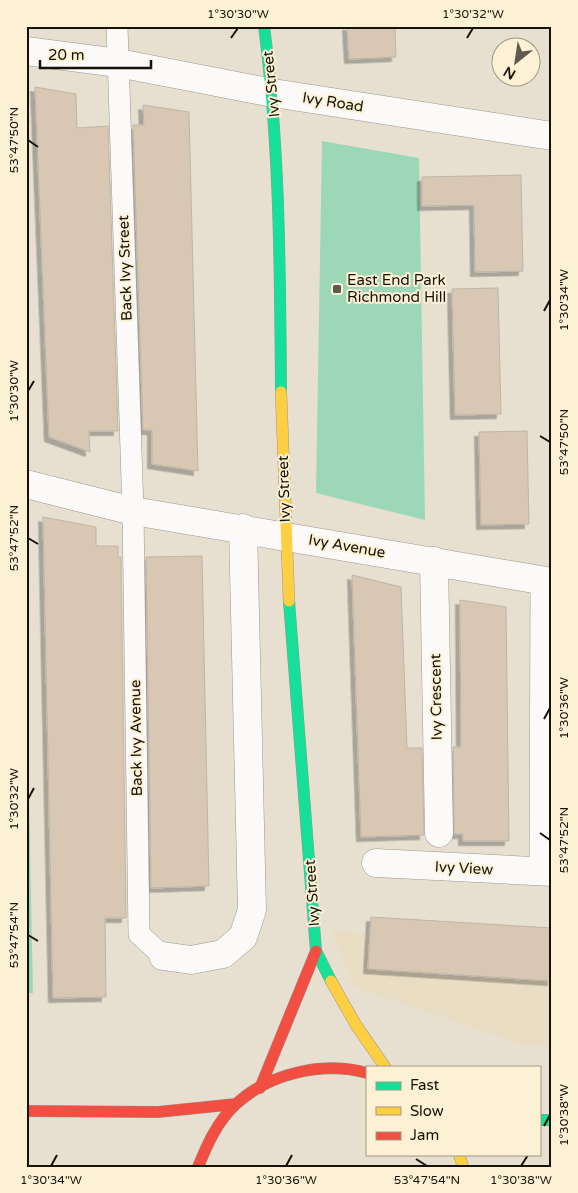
<svg xmlns="http://www.w3.org/2000/svg" width="578" height="1193" font-family="'Varela Round',sans-serif">
<style>
.built{fill:#e9ddc3}
.green{fill:#9cd7b8}
.building{fill:#d8c7b2;stroke:#bdb6aa;filter:url(#shadow)}
.lines{fill:none;stroke-linecap:round;stroke-linejoin:round}
.lane-casing{stroke:#9c968b;stroke-width:22}
.street-casing{stroke:#9c968b;stroke-width:29}
.fast-casing{stroke:#9c968b;stroke-width:12}
.slow-casing{stroke:#9c968b;stroke-width:12}
.jam-casing{stroke:#9c968b;stroke-width:12}
.lane{stroke:#fbfaf8;stroke-width:21}
.street{stroke:#fbfaf8;stroke-width:28}
.fast{stroke:#16e098;stroke-width:11}
.slow{stroke:#ffcf43;stroke-width:11}
.jam{stroke:#f24e42;stroke-width:11}
.ticks{fill:none;stroke:#161208;stroke-width:2}
.poi-dot{fill:#5f5a4e;stroke:#fdf1d5;stroke-width:2}
.labels{text-anchor:middle;dominant-baseline:central;stroke-width:4;stroke-linejoin:round;paint-order:stroke}
.street-label{font-size:15px;fill:#161208;stroke:#fdf1d5}
.poi-label{font-size:15px;fill:#161208;stroke:#fdf1d5;text-anchor:start}
.neatline{fill:none;stroke:#161208;stroke-width:2}
.ticks-label{font-size:12px;text-anchor:middle;fill:#161208}
</style>
<defs>
<filter id="shadow"><feDropShadow dx="-4.5" dy="4.5" stdDeviation="0" flood-color="#0004"/></filter>
</defs>
<rect width="100%" height="100%" fill="#e7e0d1"/>
<path class="built" d="M330 929 552 962V1047L517 1043 355 987Z"/>
<path class="green" d="M322 141 419 158 425 520 316 493Z
M26 649 33 993H26Z"/>
<path class="building" d="M347 26H395L396 57 349 59Z
M35 87 76 94 77 128 108 126 118 431H89L90 452 49 437Z
M143 105 189 112 198 471 152 464V430H143L133 125H144Z
M521 175 523 271 475 272 474 205 422 206V177Z
M498 288 501 414 455 415 452 289Z
M527 431 529 524 481 525 479 432Z
M43 517 96 527V546H118V557H121L126 918H105L106 997 53 998Z
M202 556 209 886 151 888 146 557Z
M352 575 401 587 407 748H422L424 835 361 837Z
M460 600 506 607 509 841H463V834H454L453 747H461Z
M371 917 552 928V981L368 969Z"/>
<g class="lines">
<g class="lane-casing">
<path id="lane" d="M117 26 133 511 139 934 163 956
M540 872 541 580"/>
</g>
<g class="street-casing">
<path id="street" d="M26 51 118 63 273 93 552 136
M26 484 133 511 552 582
M434 561 439 833
M376 863 552 872
M163 956 191 960 223 954 243 937 252 910 243 528"/>
</g>
<g class="fast-casing">
<path id="fast" d="M264 26C280 148 280 270 281 392
M289 601 316 951 331 981
M539 1120H552"/>
</g>
<g class="slow-casing">
<path id="slow" d="M281 392 289 601
M331 981 356 1025 385 1067
M459 1154 463 1167"/>
</g>
<g class="jam-casing">
<path id="jam" d="M260 1088 316 951
M26 1111 158 1112 236 1104
M198 1167C207 1145 217 1122 235 1105 269 1073 323 1061 367 1073"/>
</g>
<use href="#lane" class="lane"/>
<use href="#street" class="street"/>
<use href="#fast" class="fast"/>
<use href="#slow" class="slow"/>
<use href="#jam" class="jam"/>
</g>
<path class="ticks" d="M231 38 238 28M467 38 473 28M28 140 38 147M544 311 550 300M28 391 34 381M540 436 550 442M28 538 38 544M544 719 550 708M28 799 34 788M540 833 550 840M28 935 38 941M544 1126 550 1115M416 1159 427 1166M51 1166 57 1155M286 1166 292 1155M521 1166 528 1155"/>
<rect class="poi-dot" x="332" y="284" width="10" height="10" rx="2.5"/>
<g class="labels">
<g class="street-label">
<text transform="translate(271 84) rotate(-96)">Ivy Street</text>
<text transform="translate(333 102) rotate(9)">Ivy Road</text>
<text transform="translate(125 268) rotate(-92)">Back Ivy Street</text>
<text transform="translate(284 489) rotate(-92)">Ivy Street</text>
<text transform="translate(347 546) rotate(10)">Ivy Avenue</text>
<text transform="translate(436 697) rotate(-91)">Ivy Crescent</text>
<text transform="translate(136 738) rotate(-91)">Back Ivy Avenue</text>
<text transform="translate(464 868) rotate(3)">Ivy View</text>
<text transform="translate(312 893) rotate(-94)">Ivy Street</text>
</g>
<g class="poi-label">
<text x="347" y="280">East End Park<tspan x="347" dy="17">Richmond Hill</tspan></text>
</g>
</g>
<rect width="578" height="1193" fill="none" stroke="#fdf1d5" stroke-width="55"/>
<rect x="366" y="1066" width="175" height="90" fill="#fdf1d5" stroke="#a19883"/>
<rect x="376" y="1082" width="25" height="8" fill="#16e098" stroke="#a19883"/>
<text x="410" y="1090" font-size="15" fill="#161208">Fast</text>
<rect x="376" y="1107" width="25" height="8" fill="#ffcf43" stroke="#a19883"/>
<text x="410" y="1116" font-size="15" fill="#161208">Slow</text>
<rect x="376" y="1132" width="25" height="8" fill="#f24e42" stroke="#a19883"/>
<text x="410" y="1140" font-size="15" fill="#161208">Jam</text>
<g transform="translate(516 62) rotate(210)"><circle r="24" fill="#fdf1d5" stroke="#a19883"/>
<path d="M0-4L9 19L0 12L-9 19Z" fill="#5f5a4e"/>
<text y="-8" font-size="14" font-weight="bold" text-anchor="middle" fill="#161208">N</text>
</g>
<path d="M40 60v8h111v-8" fill="none" stroke="#161208" stroke-width="2.5"/>
<text x="48" y="60" font-size="15" fill="#161208" stroke="#fdf1d5" stroke-width="4" paint-order="stroke">20 m</text>
<rect x="28" y="28" width="522" height="1138" class="neatline"/>
<g class="ticks-label">
<text x="238" y="18">1°30'30"W</text>
<text x="473" y="18">1°30'32"W</text>
<text transform="translate(14 140) rotate(-90)" y="4">53°47'50"N</text>
<text transform="translate(564 300) rotate(-90)" y="4">1°30'34"W</text>
<text transform="translate(14 391) rotate(-90)" y="4">1°30'30"W</text>
<text transform="translate(564 442) rotate(-90)" y="4">53°47'50"N</text>
<text transform="translate(14 538) rotate(-90)" y="4">53°47'52"N</text>
<text transform="translate(564 708) rotate(-90)" y="4">1°30'36"W</text>
<text transform="translate(14 799) rotate(-90)" y="4">1°30'32"W</text>
<text transform="translate(564 840) rotate(-90)" y="4">53°47'52"N</text>
<text transform="translate(14 935) rotate(-90)" y="4">53°47'54"N</text>
<text transform="translate(564 1115) rotate(-90)" y="4">1°30'38"W</text>
<text x="51" y="1184">1°30'34"W</text>
<text x="286" y="1184">1°30'36"W</text>
<text x="427" y="1184">53°47'54"N</text>
<text x="521" y="1184">1°30'38"W</text>
</g>
</svg>
